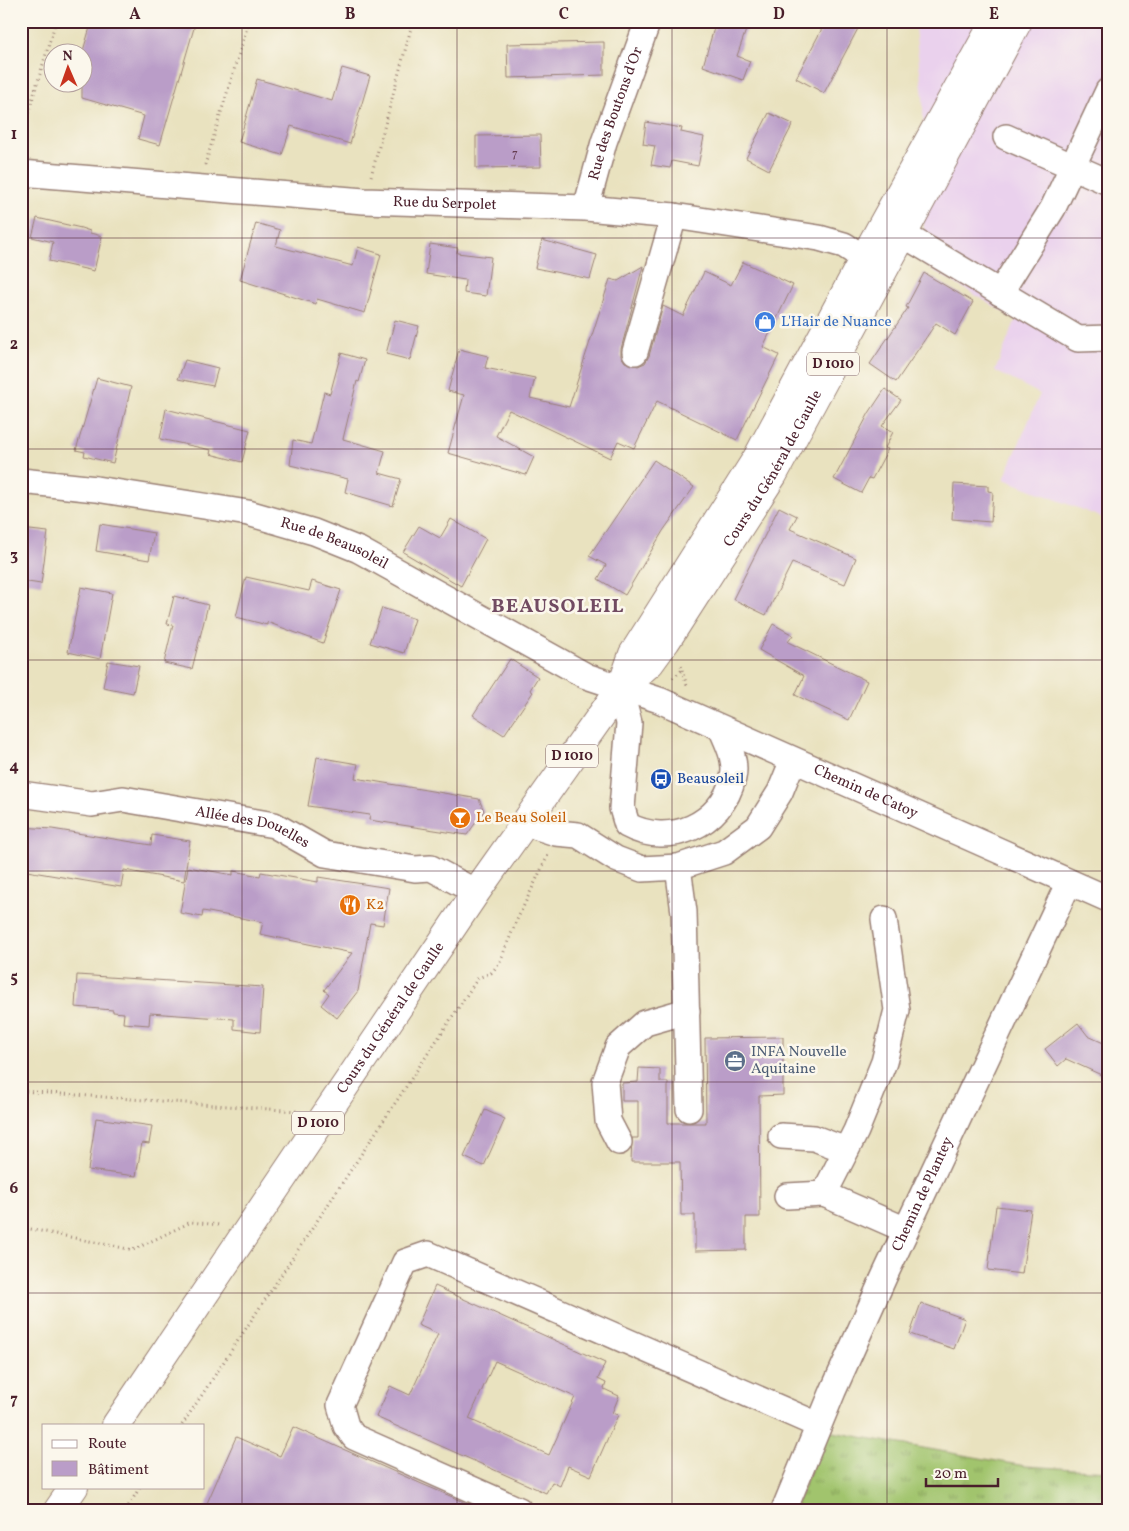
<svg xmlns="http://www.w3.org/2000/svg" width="1129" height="1531" font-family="Vollkorn,serif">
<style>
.built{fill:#ead1ed}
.grass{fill:url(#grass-tufts);stroke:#76724c}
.building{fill:#ba9dc8;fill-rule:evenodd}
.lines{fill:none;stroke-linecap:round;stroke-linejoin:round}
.minor-casing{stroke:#9a8075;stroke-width:28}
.major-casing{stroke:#9a8075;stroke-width:30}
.path{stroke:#9a8075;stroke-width:3;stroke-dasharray:1 4;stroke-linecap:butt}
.minor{stroke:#fff;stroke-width:25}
.major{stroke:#fff;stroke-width:28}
.grid{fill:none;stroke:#4a1f2b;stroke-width:1;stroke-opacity:0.55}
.labels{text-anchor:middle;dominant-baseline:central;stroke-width:5;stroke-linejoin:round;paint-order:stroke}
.number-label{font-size:12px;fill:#663e52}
.shield{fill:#fbf7ec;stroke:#7f6065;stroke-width:1}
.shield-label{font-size:14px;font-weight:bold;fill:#4a1f2b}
.street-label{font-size:15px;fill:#4a1f2b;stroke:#fbf7ec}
.shop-label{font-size:15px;fill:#366cbe;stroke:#fbf7ec;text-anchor:start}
.transit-label{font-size:15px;fill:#164399;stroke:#fbf7ec;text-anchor:start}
.food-label{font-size:15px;fill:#c56008;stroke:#fbf7ec;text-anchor:start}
.service-label{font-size:15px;fill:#4e5e75;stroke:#fbf7ec;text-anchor:start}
.district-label{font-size:20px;font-weight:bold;letter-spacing:1px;fill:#714b62;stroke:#fbf7ec}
.neatline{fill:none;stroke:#4a1f2b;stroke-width:2}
.grid-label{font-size:16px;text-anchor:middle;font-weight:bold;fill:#4a1f2b}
</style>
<defs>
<pattern id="grass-tufts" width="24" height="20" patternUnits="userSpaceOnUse" patternTransform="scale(1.25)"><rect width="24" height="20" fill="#a1c46d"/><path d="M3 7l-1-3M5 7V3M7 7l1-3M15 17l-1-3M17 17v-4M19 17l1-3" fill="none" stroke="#859f5a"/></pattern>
</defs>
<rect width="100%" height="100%" fill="#fbf7ec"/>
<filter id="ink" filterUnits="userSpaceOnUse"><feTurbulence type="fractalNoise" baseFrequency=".02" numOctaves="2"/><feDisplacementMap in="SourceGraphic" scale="10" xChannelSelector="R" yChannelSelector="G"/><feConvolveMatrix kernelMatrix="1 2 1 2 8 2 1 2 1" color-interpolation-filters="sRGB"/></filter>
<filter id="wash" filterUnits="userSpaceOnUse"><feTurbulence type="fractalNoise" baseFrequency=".0096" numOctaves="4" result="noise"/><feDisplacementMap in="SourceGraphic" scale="20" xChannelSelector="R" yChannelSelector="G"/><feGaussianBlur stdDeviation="1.12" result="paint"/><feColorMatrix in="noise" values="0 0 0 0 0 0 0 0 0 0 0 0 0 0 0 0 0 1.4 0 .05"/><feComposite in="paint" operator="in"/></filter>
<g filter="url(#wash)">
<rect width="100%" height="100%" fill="#e9e2bf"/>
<path class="built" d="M899 21H1108V520L1004 479 1040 394 995 371 1016 319 924 265 923 97 915 28Z"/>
<path class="grass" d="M827 1431 1025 1466 1108 1471V1510H794Z"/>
<g id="blocks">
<path class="building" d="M92 21H196L160 145 138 139 144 116 82 98V54Z
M716 21H730L747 27 737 56 750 61 743 80 703 66Z
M826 21H862L824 93 796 78Z
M604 42V75L508 78 507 44Z
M342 68 370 76 350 144 291 126 282 155 239 142 257 79 332 101Z
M769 113 793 124 769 170 746 158Z
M646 122 682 128 681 132 704 137 698 166 672 161 670 168 651 165 655 146 643 144Z
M540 135 541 167 476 168V136Z
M37 218 81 228 90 231V233L102 236 94 271 49 261 53 242 32 237Z
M256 223 280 230 276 246 353 266 358 247 381 254 365 313 317 299 316 304 240 280Z
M542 240 597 255 590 279 535 268Z
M430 244 458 248 457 253 491 257 486 296 464 293 465 280 426 274Z
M743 262 793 285 763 347 779 355 737 440 657 401 634 448 618 441 610 458 509 410 496 436 534 457 526 475 448 453 464 395 448 391 459 349 488 356 485 368 535 378 530 398 569 407 610 279 618 281 643 266 621 349V356L625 362 638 366 645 363 649 356 663 306 683 316 704 272 731 285Z
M924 273 973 302 955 335 936 323 896 382 870 364 908 308 906 307Z
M395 320 419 326 410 360 386 354Z
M341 353 365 360 359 382 357 381 343 439 385 451 379 473 401 479 393 506 345 492 348 479 290 465 293 440 311 444 324 392 330 394Z
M185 360 218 368 213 386 178 379Z
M97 378 131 387 113 463 84 456 85 452 76 450Z
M885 389 901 400 882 426 893 432 885 448 888 449 872 479 869 478 861 493 834 479 869 413Z
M166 409 250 430 242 462 210 454 211 450 160 439Z
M654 460 694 487 663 531 625 595 598 579 606 565 589 556Z
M954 484 988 486V491L993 492 991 522 952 519Z
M779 507 797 516 790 529 856 558 845 584 792 563 766 615 733 599Z
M451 519 486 539 461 586 403 552 419 526 440 538Z
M100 524 154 533 149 560 96 551Z
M21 529 48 532 41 584 21 581Z
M246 577 309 591 312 581 341 590 323 643 267 622V625L236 617Z
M81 587 112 593 100 659 68 652Z
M174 596 208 605 192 669 164 663 173 625 167 624Z
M382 608 415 619 404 653 370 643Z
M773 624 793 635 788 642 867 681 849 720 795 695 804 676 759 650Z
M510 659 538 677 530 690 533 692 504 735 473 715Z
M108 661 139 666 133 693 103 687Z
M317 757 358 764 355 778 479 799 484 811 467 835 369 820 370 815 308 806Z
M21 827 52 829 151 845 152 835 190 841 184 881 124 870 121 887 21 870Z
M188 867 233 875V871L260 876 261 872 318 882V877L389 888 383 925 370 923 358 991 337 1018 321 1005 329 994 324 990 352 953 260 934 263 922 203 911 202 917 180 913Z
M77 975 263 987 260 1032 234 1029V1019L150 1013 149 1025 123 1023 124 1013 113 1012V1010L75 1007Z
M1078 1023 1088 1036 1108 1045V1078L1066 1059 1058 1066 1045 1049Z
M783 1037V1095L759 1096 760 1217H746V1250L695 1251V1215H681L680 1162H631L632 1138H638V1101H622V1083L638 1082 639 1068 660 1069V1082H668V1123H706L705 1038Z
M485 1110 505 1119 484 1166 464 1157Z
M96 1118 152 1126 149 1144 142 1143 136 1176 88 1170Z
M996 1206 1031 1210 1022 1274 988 1270Z
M435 1286 605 1363 598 1379 606 1383 604 1389 619 1396 612 1413 618 1415 591 1476 568 1466 560 1486 552 1482 546 1493 376 1417 390 1386 410 1395 438 1334 418 1325ZM495 1361 575 1397 549 1455 469 1419Z
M921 1303 965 1319 954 1349 910 1334Z
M293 1427 422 1484 483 1510H204L236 1437 280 1456Z"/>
</g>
</g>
<g filter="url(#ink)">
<use href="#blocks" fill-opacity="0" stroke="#9a8075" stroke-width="1"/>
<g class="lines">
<g class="minor-casing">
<g id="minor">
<path d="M1006 137 1108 182"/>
<path id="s1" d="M21 173 364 201 586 208 674 216 819 238 844 245 864 258"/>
<path id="s2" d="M586 208 604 142 648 21"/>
<path d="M904 235 1078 339 1108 338"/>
<path d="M1000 293 1053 208 1108 91"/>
<path d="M635 352 674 216"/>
<path id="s3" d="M21 481 96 489 248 513 314 532 359 550 586 676 659 700 1108 899"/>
<path d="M628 678 620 689 629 723 622 808 627 825C669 848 722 825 733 778 737 761 728 744 722 730"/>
<path id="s4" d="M21 794 92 804 123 799 274 825 325 854 415 869 431 868 476 892"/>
<path d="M525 823 556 833 578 835 616 859 642 869 678 867 724 852 758 827 780 792 793 760"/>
<path d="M678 867 684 912 689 1109"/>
<path d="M884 919 897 1010 884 1062 856 1131 824 1194 906 1230"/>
<path d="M781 1136 814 1138 846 1150"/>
<path d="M619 1142 608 1121 605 1082 618 1047 645 1023 687 1011"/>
<path d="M787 1196 824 1194"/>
<path d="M519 1510 354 1437 346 1426 340 1405 405 1262 428 1254 818 1425"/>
<path id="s5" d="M784 1510 833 1391 884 1277 1069 882"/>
</g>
</g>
<g class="major-casing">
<g id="major">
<path d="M622 686 633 654 757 458 864 258 995 21"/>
<path id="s6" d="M116 1425 476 892 620 689 650 663 666 641 773 475 1018 21"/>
<path d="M58 1510 74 1487"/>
</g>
</g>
<path class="path" d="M21 137 56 21
M205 165 249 21
M371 176 413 21
M682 670 687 686
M673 678 682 670 681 665
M21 1091 297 1111
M21 1227 133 1250 191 1222 220 1225
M182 1425 478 978 491 973 499 964 516 922 548 855
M126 1510 140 1487"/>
<use href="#minor" class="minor"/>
<use href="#major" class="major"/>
</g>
</g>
<path class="grid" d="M242 21V1510M457 21V1510M672 21V1510M887 21V1510M21 238H1108M21 449H1108M21 660H1108M21 871H1108M21 1082H1108M21 1293H1108"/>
<defs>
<g id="shop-disc" transform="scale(1.125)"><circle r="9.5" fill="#3f7fe0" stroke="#fbf7ec"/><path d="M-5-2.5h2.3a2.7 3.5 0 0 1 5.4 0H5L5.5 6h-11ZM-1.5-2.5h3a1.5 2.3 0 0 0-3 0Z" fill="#fff"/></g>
<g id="bus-disc" transform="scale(1.125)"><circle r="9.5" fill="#1a4fb4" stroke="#fbf7ec"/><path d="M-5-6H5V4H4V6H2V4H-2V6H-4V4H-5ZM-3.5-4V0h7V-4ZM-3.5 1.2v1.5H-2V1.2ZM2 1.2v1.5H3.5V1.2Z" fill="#fff"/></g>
<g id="bar-disc" transform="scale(1.125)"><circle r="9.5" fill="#e8710a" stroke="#fbf7ec"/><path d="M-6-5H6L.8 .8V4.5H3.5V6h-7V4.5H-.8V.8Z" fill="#fff"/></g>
<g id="restaurant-disc" transform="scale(1.125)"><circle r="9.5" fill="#e8710a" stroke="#fbf7ec"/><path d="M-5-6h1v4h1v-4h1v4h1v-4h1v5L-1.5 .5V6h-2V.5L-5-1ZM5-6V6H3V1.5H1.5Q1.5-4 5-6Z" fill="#fff"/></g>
<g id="office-disc" transform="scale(1.125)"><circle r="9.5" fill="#5c6f8a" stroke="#fbf7ec"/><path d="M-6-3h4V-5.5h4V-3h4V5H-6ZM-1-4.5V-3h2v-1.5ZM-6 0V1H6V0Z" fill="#fff"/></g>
</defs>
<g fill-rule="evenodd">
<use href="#shop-disc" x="765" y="322"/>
<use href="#bus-disc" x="661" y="779"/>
<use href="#bar-disc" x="460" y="818"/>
<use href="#restaurant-disc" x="350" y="905"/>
<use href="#office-disc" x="735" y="1061"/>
</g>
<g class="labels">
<g class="number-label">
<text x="515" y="154">7</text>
</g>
<g class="shield">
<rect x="807" y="352.5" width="52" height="23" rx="4"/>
<rect x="546" y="744.5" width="52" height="23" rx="4"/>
<rect x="292" y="1111.5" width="52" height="23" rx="4"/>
</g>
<g class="shield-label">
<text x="833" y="364">D 1010</text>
<text x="572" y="756">D 1010</text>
<text x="318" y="1123">D 1010</text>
</g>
<g class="street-label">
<text stroke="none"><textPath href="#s2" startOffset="99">Rue des Boutons d'Or</textPath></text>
<text stroke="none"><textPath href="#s1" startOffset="425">Rue du Serpolet</textPath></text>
<text stroke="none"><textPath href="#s6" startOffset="1162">Cours du Général de Gaulle</textPath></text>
<text stroke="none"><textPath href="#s3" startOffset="321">Rue de Beausoleil</textPath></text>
<text stroke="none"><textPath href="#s3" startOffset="909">Chemin de Catoy</textPath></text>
<text stroke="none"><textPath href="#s4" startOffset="236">Allée des Douelles</textPath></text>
<text stroke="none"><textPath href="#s6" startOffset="491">Cours du Général de Gaulle</textPath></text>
<text stroke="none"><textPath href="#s5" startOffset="345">Chemin de Plantey</textPath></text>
</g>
<g class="shop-label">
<text x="781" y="322">L'Hair de Nuance</text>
</g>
<g class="transit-label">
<text x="677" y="779">Beausoleil</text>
</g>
<g class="food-label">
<text x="476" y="818">Le Beau Soleil</text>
<text x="366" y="905">K2</text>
</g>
<g class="service-label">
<text x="751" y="1052">INFA Nouvelle<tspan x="751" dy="17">Aquitaine</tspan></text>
</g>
<g class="district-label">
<text x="558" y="607">BEAUSOLEIL</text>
</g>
</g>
<rect width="1129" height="1531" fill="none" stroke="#fbf7ec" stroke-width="55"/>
<rect x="42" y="1424" width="162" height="65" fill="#fbf7ec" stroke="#b4a19f"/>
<rect x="52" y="1440" width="25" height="8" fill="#ffffff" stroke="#b4a19f"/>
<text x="88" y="1448" font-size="15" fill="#4a1f2b">Route</text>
<rect x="52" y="1461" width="25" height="15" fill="#ba9dc8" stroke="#b4a19f"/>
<text x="88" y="1474" font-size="15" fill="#4a1f2b">Bâtiment</text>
<g transform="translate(68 68) rotate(358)"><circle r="24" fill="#fbf7ec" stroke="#b4a19f"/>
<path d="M0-4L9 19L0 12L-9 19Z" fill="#c8321e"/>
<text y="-8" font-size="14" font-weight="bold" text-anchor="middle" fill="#4a1f2b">N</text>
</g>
<path d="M926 1478v8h72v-8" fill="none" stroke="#4a1f2b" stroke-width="2.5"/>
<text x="934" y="1478" font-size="15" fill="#4a1f2b" stroke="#fbf7ec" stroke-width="4" paint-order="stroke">20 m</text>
<rect x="28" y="28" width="1074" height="1476" class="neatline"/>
<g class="grid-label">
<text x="135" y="19">A</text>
<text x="350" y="19">B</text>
<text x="564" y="19">C</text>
<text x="779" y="19">D</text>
<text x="994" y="19">E</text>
<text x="14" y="139">1</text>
<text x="14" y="349">2</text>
<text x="14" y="560">3</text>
<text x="14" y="771">4</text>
<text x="14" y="982">5</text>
<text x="14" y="1193">6</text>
<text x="14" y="1404">7</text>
</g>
</svg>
